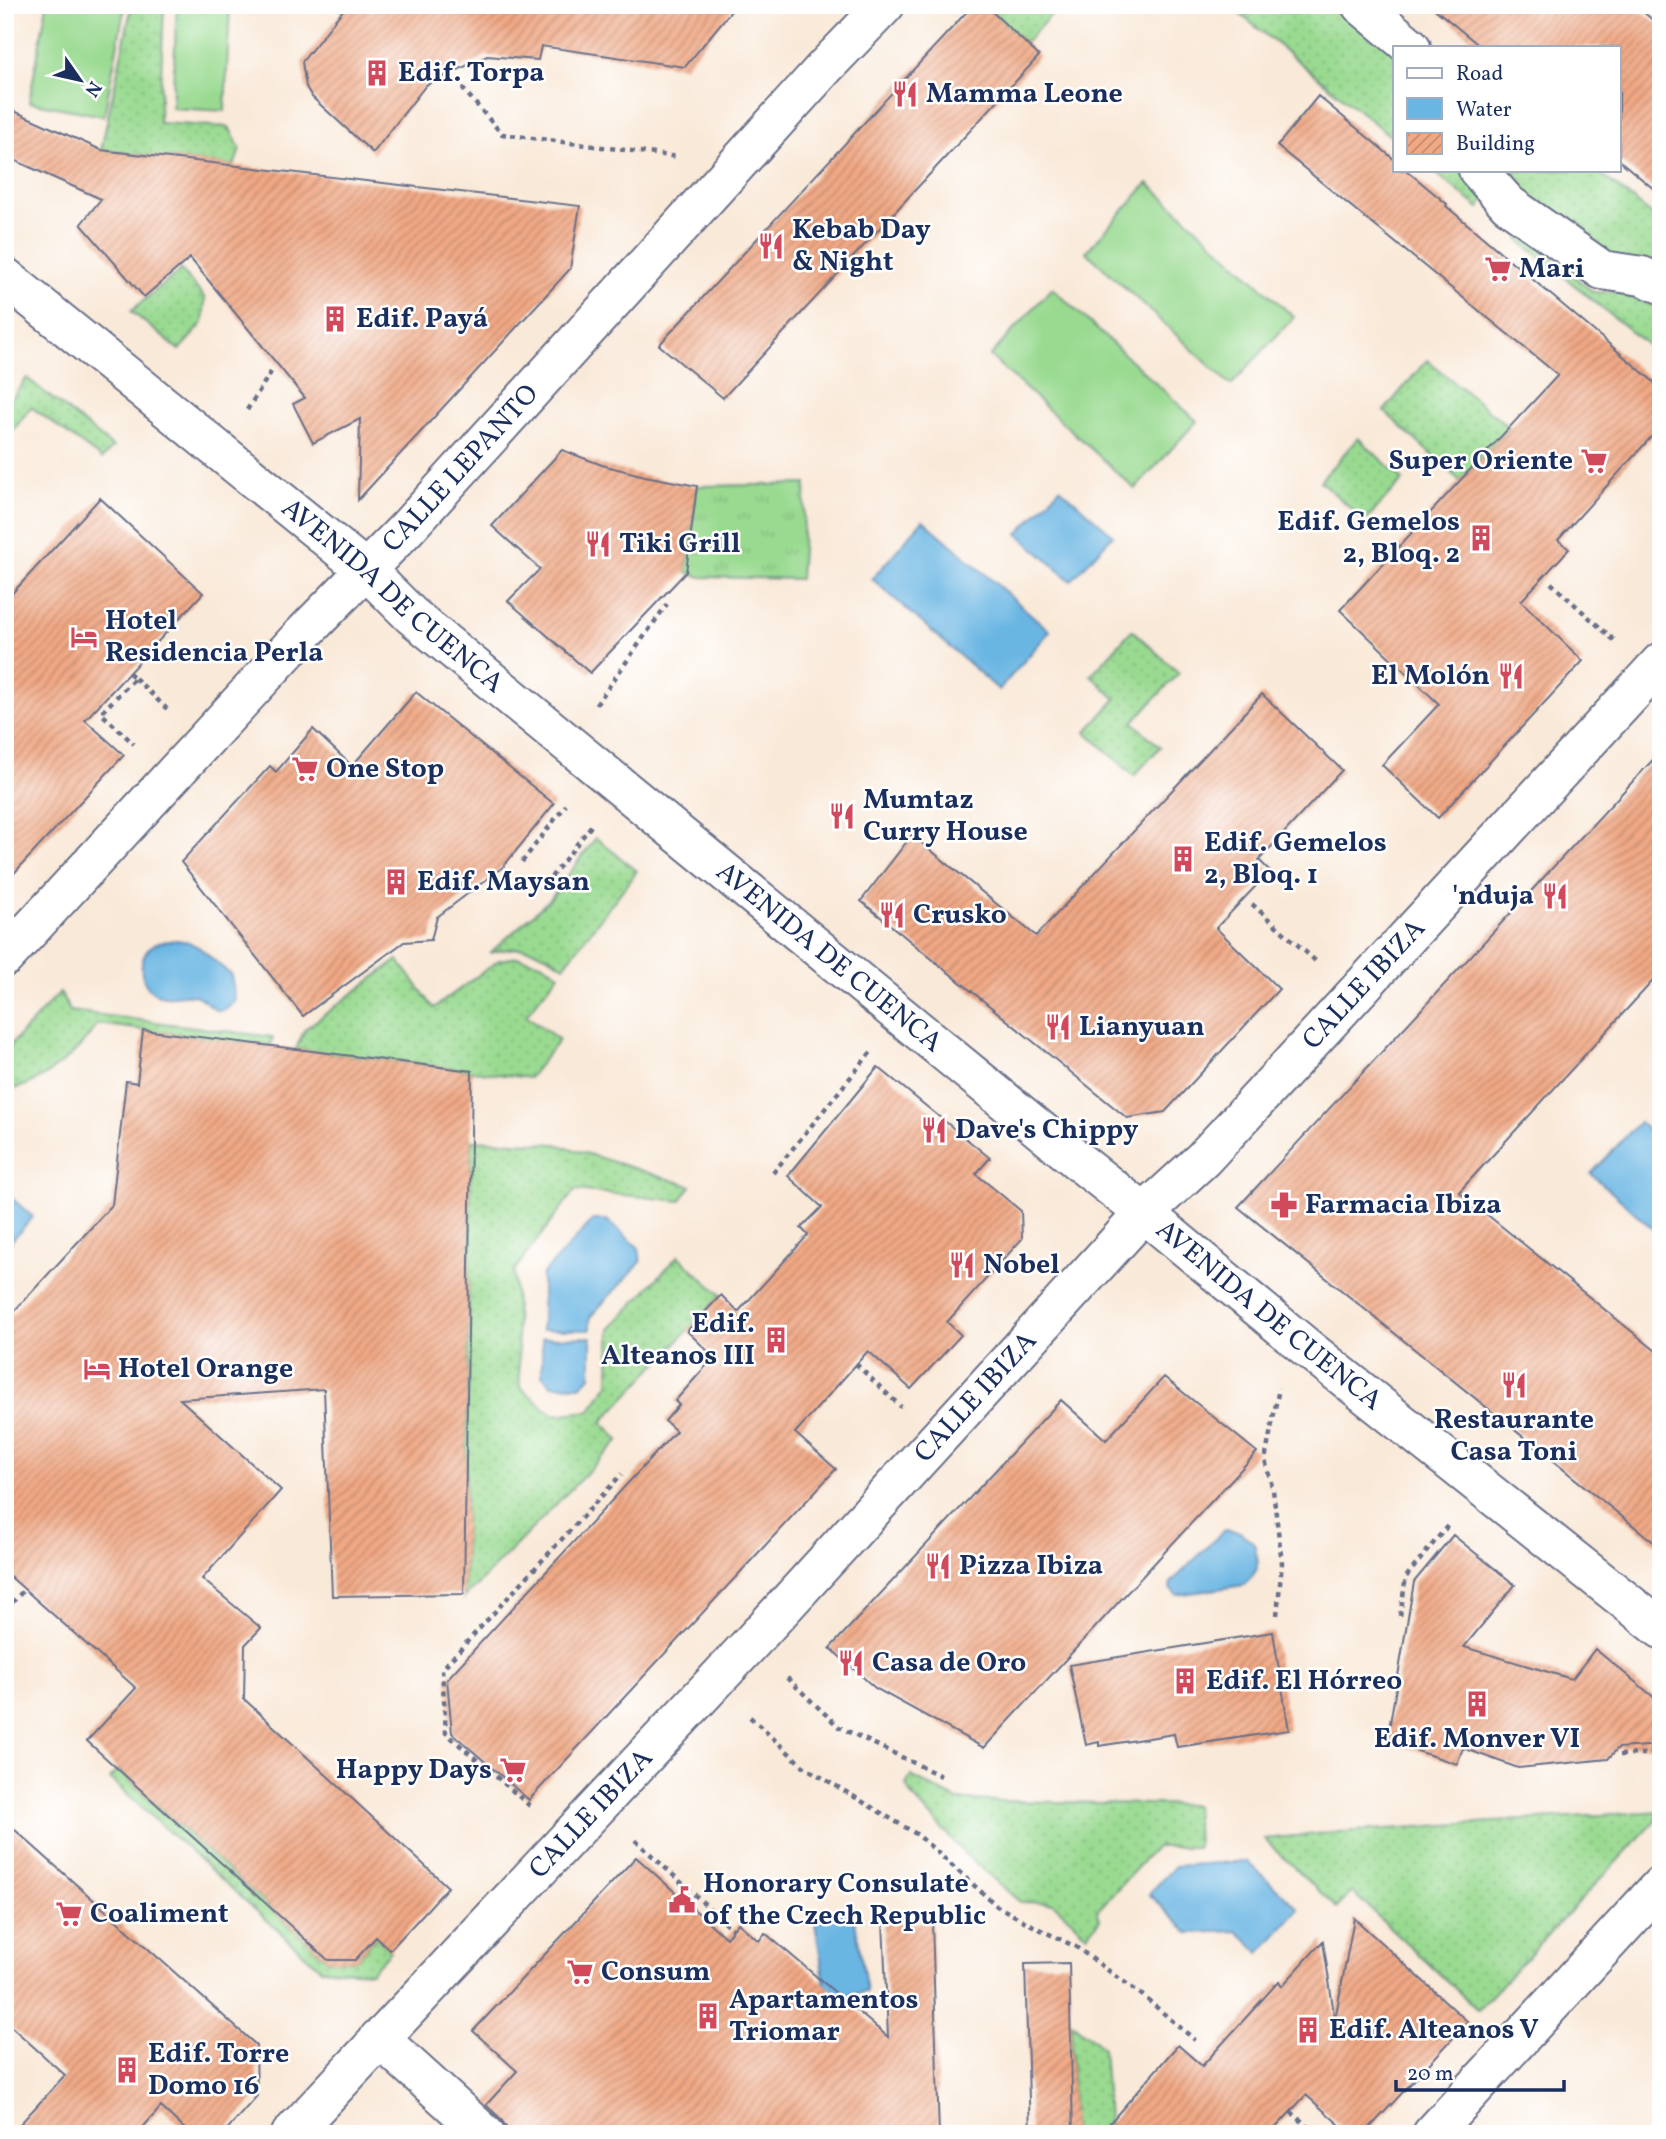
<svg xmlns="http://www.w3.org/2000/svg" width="1666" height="2139" font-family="Vollkorn,serif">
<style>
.grass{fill:url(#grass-tufts);stroke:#5a8477;stroke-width:2}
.garden{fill:url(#garden-dots);stroke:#5a8477;stroke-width:2}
.pitch{fill:#99da90;stroke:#5a8477;stroke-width:2}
.water{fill:#6ab6e3;stroke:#4272a0;stroke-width:2}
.building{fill:url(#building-hatch)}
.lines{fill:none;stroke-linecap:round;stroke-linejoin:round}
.street-casing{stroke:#697089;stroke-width:42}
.path{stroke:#697089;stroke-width:4.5;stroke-dasharray:5 5;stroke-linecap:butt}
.street{stroke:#fff;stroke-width:38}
.labels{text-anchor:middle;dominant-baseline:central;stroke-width:5;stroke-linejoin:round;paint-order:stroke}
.poi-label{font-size:28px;font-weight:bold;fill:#1b2f5e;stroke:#fff;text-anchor:start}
.street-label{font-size:28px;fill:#1b2f5e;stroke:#fff}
</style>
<defs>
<pattern id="grass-tufts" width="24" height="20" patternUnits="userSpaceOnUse" patternTransform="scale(1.75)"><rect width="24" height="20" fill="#99da90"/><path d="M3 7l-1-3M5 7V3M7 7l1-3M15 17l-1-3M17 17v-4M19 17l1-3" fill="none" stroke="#83bb7f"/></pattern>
<pattern id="garden-dots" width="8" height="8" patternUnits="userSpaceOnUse" patternTransform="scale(1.75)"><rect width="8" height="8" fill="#99da90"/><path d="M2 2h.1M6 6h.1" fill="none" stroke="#83bb7f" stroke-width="1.8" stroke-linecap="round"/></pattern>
<pattern id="building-hatch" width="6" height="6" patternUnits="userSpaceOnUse" patternTransform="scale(1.75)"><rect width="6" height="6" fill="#f1a985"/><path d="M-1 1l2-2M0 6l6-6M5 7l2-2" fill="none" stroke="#c28a70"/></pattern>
</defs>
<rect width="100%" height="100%" fill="#fff"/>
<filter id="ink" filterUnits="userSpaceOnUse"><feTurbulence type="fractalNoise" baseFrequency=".0143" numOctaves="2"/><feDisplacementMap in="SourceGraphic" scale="14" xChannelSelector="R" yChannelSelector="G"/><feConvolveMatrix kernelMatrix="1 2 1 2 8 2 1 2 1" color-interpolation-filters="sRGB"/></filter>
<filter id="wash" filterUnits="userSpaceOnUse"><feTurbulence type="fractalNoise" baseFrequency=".00686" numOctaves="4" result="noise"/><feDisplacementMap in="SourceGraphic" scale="28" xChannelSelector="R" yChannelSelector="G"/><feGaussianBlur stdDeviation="1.57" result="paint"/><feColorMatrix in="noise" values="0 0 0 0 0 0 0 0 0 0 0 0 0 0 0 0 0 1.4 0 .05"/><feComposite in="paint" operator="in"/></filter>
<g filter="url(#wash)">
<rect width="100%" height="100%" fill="#f9e9d8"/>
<path class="grass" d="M806 484 800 579 701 577 686 572 697 486Z"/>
<path class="garden" d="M132 5H164L159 123 229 127 240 149 234 166 101 150Z
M985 5H1060L1025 43Z
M1229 5H1341L1395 51V140Z
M1432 170H1462L1485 199 1479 208Z
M1493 170H1596L1661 222V263L1602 256Z
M1523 234 1593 292H1617L1661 309V356L1519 240Z
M181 270 205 298 203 323 179 350 131 311Z
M1427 360 1509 427 1460 481 1384 411Z
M27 378 113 447 102 459 31 407 5 441V407Z
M1358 438 1403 480 1365 521 1320 481Z
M1132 630 1179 673 1133 722 1160 747 1134 776 1086 732 1116 699 1091 675Z
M596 838 637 871 564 966C537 947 521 944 490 953L551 898Z
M517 957 541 963 559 974 526 1015 559 1040 529 1078 296 1049 305 1029 398 960 434 1008 499 960Z
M60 992 70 1011 273 1037 271 1046 97 1024C82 1050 37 1090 5 1089V1051Z
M471 1140 556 1144 691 1186 680 1201 575 1190 514 1271 520 1387 553 1415 590 1411 609 1383 610 1329 678 1256 721 1295 602 1422 619 1440 464 1598Z
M118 1770 328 1960H355L376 1937 391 1951 371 1972 321 1969 110 1779Z
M911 1776 957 1800 1195 1805 1197 1847H1156L1097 1911 1100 1919 1087 1935 1053 1903 1020 1902 966 1855 913 1797 906 1785Z
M1661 1811V1814L1478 2010 1352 1892 1337 1908 1264 1839 1326 1833Z
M1071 2022 1103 2048 1109 2134H1073Z"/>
<path class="pitch" d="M47 5H125L104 116 29 102Z
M177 5H230L225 111 172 108Z
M1148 183 1294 317 1231 385 1086 252Z
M1052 288 1197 421 1135 489 990 356Z"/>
<path class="water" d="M1060 488 1113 535 1071 581 1018 534Z
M923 520 1050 631 999 690 872 579Z
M177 940 189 942 200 948 231 975 235 1000C215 1025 210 998 194 995 181 993 170 1000 156 994 138 985 136 954 155 944 161 941 171 941 177 940Z
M1639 1122 1661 1142V1236L1591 1174Z
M5 1192 33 1217 5 1248Z
M593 1220H607L639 1248 641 1262 590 1317V1330H542V1275Z
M591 1337V1376L580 1386 552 1385 542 1375V1338Z
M1224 1530 1240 1532 1254 1543 1258 1562 1253 1576 1244 1585 1177 1595 1170 1589 1171 1583Z
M1247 1861 1299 1909 1260 1953 1237 1931 1189 1933 1149 1894 1175 1866Z
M853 1909 867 1992 827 1998 814 1916Z"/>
<g id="blocks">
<path class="building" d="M347 5H736L685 67 541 46 538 60 487 56 426 85 373 153 312 97 306 87 302 62Z
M973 5H985L1039 56 723 398 659 345Z
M1430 5H1635L1661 27V195L1619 160V47H1481Z
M1318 96 1395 160V170H1406L1447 204 1446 206 1661 388V426L1558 540 1569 549 1521 601 1583 661 1438 818 1382 765 1439 704 1340 610 1558 375 1277 146Z
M5 107 101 150 580 206 570 269 358 500 360 419 313 443 293 404 305 398 190 258 144 297 81 224 101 199 5 156Z
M562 450 602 465 645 476 697 486 686 572 590 673 508 601 540 569 492 526Z
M100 498 203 593 85 720 124 755 5 883V601Z
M416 692 554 804 503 867 437 917 431 940 404 942 303 1016 181 862 270 766 276 772 313 729 352 766Z
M1262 694 1342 770 1259 860 1270 871 1216 928 1279 989 1165 1112 1127 1118 861 901 912 835 1036 936Z
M1661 751V972L1459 1192 1661 1355V1548L1238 1207Z
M143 1030 472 1071 464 1594 332 1596 324 1389 180 1399 281 1490 202 1579 261 1628 245 1645 244 1699 448 1887 390 1950 376 1937 355 1960H328L87 1741 136 1688 5 1572V1321L112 1205 126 1081 137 1083Z
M878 1067 990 1158 976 1174 1021 1211 1022 1239 947 1322 961 1335 911 1389 868 1351 795 1433 836 1469 529 1800 452 1733 447 1679 676 1431 665 1421 679 1405 675 1401 714 1357 687 1331 721 1295 738 1312 808 1235 801 1228 822 1207 788 1176Z
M1164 1377 1257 1452 984 1748 875 1688 830 1648 1061 1400 1106 1440Z
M1453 1535 1515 1585 1464 1647 1572 1679 1595 1649 1661 1703V1745L1618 1748 1608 1759 1518 1768 1463 1748 1457 1764 1387 1741 1414 1582Z
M1273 1632 1289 1730 1177 1747 1174 1734 1099 1746V1742L1086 1745 1069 1665Z
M5 1821 256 2045 257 2096 223 2134H190L161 2107 137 2134H11L65 2075 5 2021Z
M636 1857 726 1938 738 1923 759 1941 765 1933 888 2037 883 1921 932 1922 939 2134H506V2127L500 2118 486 2105 517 2071 473 2031Z
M1354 1918 1468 2022 1364 2134H1350L1306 2095 1270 2134H1100L1178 2045 1202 2066 1279 1981 1282 1986 1323 1941 1335 2020Z
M1069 1963 1073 2134H1030L1025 1964Z"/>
</g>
</g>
<g filter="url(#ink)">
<use href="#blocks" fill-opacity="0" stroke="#697089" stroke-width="2"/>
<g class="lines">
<g class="street-casing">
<g id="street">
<path d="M1361 5 1411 47"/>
<path d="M1478 170 1508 204 1602 270 1642 276 1661 284"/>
<path id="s1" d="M5 277 366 570 411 615 1078 1161 1144 1213 1307 1348 1661 1629"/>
<path id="s2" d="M5 957 301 636 407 528 826 66 885 5"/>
<path d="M379 2038 485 2134"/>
<path id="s3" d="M291 2134 750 1644 1144 1213 1203 1159 1661 662"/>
<path d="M1432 2134 1661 1885"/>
</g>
</g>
<path class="path" d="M462 88 502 134 678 157
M247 410 271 372
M1551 583 1615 641
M129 673 135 678 101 713 134 744
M135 678 167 709
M596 705 667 604
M522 862 566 805
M545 885 591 826
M1252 904 1319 964
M773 1173 871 1052
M856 1364 901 1407
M5 1610 25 1589
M1277 1615 1282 1563 1273 1490 1265 1460 1279 1388
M1400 1616 1406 1577 1449 1524
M787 1678 839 1727 941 1776
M750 1717 803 1766 918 1835 997 1906 1037 1928 1076 1947 1142 1995 1195 2040
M1620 1755 1661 1753
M530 1806 446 1733 442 1669 622 1474
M635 1840 733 1930
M1291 2112 1317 2134"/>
<use href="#street" class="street"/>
</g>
</g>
<defs>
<g id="building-bare" transform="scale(2.1)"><path d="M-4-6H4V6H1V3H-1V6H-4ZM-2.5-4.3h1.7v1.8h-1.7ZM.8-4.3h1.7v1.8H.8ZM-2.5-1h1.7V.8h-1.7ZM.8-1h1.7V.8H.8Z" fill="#d1495b" stroke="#fff" stroke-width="2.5" paint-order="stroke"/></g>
<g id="restaurant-bare" transform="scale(2.1)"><path d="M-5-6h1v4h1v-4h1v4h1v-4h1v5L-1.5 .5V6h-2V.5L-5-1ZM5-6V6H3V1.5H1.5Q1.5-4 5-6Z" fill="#d1495b" stroke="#fff" stroke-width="2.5" paint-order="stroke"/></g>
<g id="supermarket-bare" transform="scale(2.1)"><path d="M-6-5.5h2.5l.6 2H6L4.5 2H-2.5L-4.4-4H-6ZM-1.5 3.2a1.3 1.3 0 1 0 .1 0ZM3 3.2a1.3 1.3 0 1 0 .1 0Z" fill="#d1495b" stroke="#fff" stroke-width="2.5" paint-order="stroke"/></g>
<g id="hotel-bare" transform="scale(2.1)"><path d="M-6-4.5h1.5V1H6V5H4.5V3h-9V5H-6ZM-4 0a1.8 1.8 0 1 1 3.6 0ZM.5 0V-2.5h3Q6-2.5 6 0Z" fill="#d1495b" stroke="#fff" stroke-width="2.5" paint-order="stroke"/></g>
<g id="pharmacy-bare" transform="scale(2.1)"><path d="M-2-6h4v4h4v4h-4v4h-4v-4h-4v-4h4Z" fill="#d1495b" stroke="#fff" stroke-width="2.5" paint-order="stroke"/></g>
<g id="civic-bare" transform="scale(2.1)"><path d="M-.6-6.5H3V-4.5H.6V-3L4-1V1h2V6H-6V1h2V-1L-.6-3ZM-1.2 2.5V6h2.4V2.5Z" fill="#d1495b" stroke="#fff" stroke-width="2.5" paint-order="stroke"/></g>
</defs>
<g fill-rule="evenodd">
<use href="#building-bare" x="377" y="73"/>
<use href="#restaurant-bare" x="905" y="94"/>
<use href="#restaurant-bare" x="771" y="246"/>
<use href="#supermarket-bare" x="1498" y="269"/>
<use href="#building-bare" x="335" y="319"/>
<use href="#supermarket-bare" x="1594" y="461"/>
<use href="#building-bare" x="1481" y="538"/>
<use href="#restaurant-bare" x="598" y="544"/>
<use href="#hotel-bare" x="84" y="637"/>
<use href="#restaurant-bare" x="1511" y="676"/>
<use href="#supermarket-bare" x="305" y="769"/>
<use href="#restaurant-bare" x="842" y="816"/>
<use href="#building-bare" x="1183" y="859"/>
<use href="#building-bare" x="396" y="882"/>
<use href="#restaurant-bare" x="1555" y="896"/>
<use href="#restaurant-bare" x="892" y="915"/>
<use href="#restaurant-bare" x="1058" y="1027"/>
<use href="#restaurant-bare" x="934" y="1130"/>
<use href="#pharmacy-bare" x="1284" y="1205"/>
<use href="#restaurant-bare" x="962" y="1265"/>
<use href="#building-bare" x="776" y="1340"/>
<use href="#hotel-bare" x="97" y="1369"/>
<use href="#restaurant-bare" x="1514" y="1385"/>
<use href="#restaurant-bare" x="938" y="1566"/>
<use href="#restaurant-bare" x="851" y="1663"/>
<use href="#building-bare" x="1185" y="1681"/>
<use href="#building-bare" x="1477" y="1704"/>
<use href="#supermarket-bare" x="513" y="1770"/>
<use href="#civic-bare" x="682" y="1900"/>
<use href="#supermarket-bare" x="69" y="1914"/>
<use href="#supermarket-bare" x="580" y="1972"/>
<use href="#building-bare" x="708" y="2016"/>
<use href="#building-bare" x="1308" y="2030"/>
<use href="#building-bare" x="127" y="2070"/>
</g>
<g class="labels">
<g class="poi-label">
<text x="398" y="73">Edif. Torpa</text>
<text x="926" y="94">Mamma Leone</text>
<text x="792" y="230">Kebab Day<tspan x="792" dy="32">&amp; Night</tspan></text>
<text x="1519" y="269">Mari</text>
<text x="356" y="319">Edif. Payá</text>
<text x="1573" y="461" text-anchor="end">Super Oriente</text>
<text x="1460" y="522" text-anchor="end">Edif. Gemelos<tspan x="1460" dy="32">2, Bloq. 2</tspan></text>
<text x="619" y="544">Tiki Grill</text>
<text x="105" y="621">Hotel<tspan x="105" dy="32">Residencia Perla</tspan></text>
<text x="1490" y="676" text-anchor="end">El Molón</text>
<text x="326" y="769">One Stop</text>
<text x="863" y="800">Mumtaz<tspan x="863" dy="32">Curry House</tspan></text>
<text x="1204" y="843">Edif. Gemelos<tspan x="1204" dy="32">2, Bloq. 1</tspan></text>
<text x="417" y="882">Edif. Maysan</text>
<text x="1534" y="896" text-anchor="end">'nduja</text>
<text x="913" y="915">Crusko</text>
<text x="1079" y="1027">Lianyuan</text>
<text x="955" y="1130">Dave's Chippy</text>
<text x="1305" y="1205">Farmacia Ibiza</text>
<text x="983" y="1265">Nobel</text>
<text x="755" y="1324" text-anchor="end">Edif.<tspan x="755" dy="32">Alteanos III</tspan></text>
<text x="118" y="1369">Hotel Orange</text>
<text x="1514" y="1420" text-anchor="middle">Restaurante<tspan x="1514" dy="32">Casa Toni</tspan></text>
<text x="959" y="1566">Pizza Ibiza</text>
<text x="872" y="1663">Casa de Oro</text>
<text x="1206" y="1681">Edif. El Hórreo</text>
<text x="1477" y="1739" text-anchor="middle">Edif. Monver VI</text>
<text x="492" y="1770" text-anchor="end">Happy Days</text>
<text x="703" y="1884">Honorary Consulate<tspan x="703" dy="32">of the Czech Republic</tspan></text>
<text x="90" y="1914">Coaliment</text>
<text x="601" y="1972">Consum</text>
<text x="729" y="2000">Apartamentos<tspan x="729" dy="32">Triomar</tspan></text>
<text x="1329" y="2030">Edif. Alteanos V</text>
<text x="148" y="2054">Edif. Torre<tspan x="148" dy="32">Domo 16</tspan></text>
</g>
<g class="street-label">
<text stroke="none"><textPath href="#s2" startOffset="668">CALLE LEPANTO</textPath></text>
<text stroke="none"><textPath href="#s1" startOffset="502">AVENIDA DE CUENCA</textPath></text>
<text stroke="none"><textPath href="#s1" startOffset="1069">AVENIDA DE CUENCA</textPath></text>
<text stroke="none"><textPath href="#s3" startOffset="1573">CALLE IBIZA</textPath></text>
<text stroke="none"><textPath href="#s1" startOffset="1636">AVENIDA DE CUENCA</textPath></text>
<text stroke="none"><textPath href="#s3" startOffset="1006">CALLE IBIZA</textPath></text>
<text stroke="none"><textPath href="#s3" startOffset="439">CALLE IBIZA</textPath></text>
</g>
</g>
<rect width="1666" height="2139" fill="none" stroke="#fff" stroke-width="28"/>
<rect x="1393" y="46" width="228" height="126" fill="#ffffff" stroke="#a4acbf" stroke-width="2"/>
<rect x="1407" y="68" width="35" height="10" fill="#ffffff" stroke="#a4acbf" stroke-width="2"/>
<text x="1456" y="80" font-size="21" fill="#1b2f5e">Road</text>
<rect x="1407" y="98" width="35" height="21" fill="#6ab6e3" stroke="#a4acbf" stroke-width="2"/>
<text x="1456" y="116" font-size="21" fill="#1b2f5e">Water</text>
<rect x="1407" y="133" width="35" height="21" fill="url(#building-hatch)" stroke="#a4acbf" stroke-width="2"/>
<text x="1456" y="150" font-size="21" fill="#1b2f5e">Building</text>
<g transform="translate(80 80) rotate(124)" stroke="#ffffff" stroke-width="5" paint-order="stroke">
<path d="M0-5L12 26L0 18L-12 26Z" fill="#1b2f5e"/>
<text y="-10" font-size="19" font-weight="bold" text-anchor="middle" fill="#1b2f5e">N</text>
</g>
<path d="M1396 2080v10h168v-10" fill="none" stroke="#1b2f5e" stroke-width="3.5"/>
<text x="1407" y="2080" font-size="21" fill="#1b2f5e" stroke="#ffffff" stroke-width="5" paint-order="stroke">20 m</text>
</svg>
